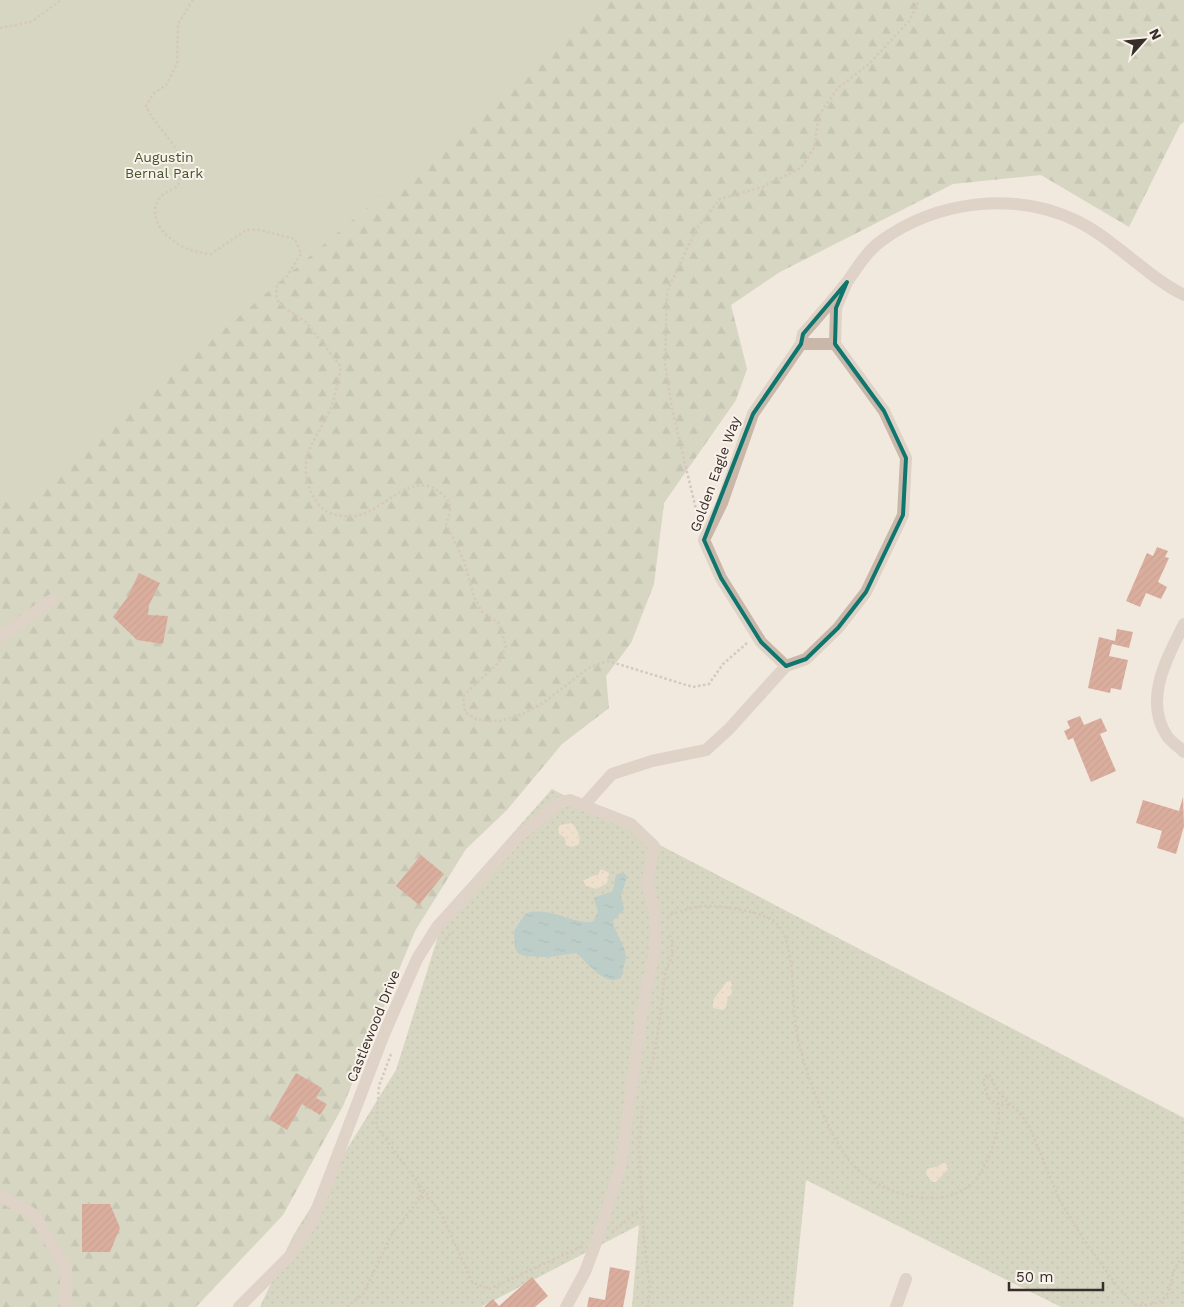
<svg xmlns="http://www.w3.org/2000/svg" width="1184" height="1307" font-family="'Work Sans',sans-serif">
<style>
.grass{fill:url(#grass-dots)}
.forest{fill:url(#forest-firs)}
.sand{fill:url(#sand-dots)}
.park{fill:#b6c09f}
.water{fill:url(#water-ripples)}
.building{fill:url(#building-hatch)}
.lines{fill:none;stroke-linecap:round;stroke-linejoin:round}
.path{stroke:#b5a295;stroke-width:2.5;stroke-dasharray:2.5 2.5;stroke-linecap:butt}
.minor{stroke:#c9b8aa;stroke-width:12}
.marked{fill:none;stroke:#0f766e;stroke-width:4;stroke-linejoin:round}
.labels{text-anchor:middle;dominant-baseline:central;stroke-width:4;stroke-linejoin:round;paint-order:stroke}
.park-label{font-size:14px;fill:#47542e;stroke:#f9f2ea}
.street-label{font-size:14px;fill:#372d29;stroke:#f9f2ea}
</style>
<defs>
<pattern id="grass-dots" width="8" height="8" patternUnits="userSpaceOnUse" patternTransform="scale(1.25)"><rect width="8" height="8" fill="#b6c09f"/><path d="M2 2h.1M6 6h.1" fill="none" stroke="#959c82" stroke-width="1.8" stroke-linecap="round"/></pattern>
<pattern id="forest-firs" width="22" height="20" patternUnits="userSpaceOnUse" patternTransform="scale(1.25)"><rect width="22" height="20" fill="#b6c09f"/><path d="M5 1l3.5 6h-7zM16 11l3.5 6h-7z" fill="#959c82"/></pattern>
<pattern id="sand-dots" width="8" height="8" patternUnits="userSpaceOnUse" patternTransform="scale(1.25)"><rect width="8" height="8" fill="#ebd7b7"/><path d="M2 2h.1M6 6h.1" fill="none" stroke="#cab99d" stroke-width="1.8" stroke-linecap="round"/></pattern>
<pattern id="water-ripples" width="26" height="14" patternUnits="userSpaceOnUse" patternTransform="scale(1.25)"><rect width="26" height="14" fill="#7eadad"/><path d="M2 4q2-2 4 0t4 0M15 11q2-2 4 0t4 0" fill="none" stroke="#688d8d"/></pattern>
<pattern id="building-hatch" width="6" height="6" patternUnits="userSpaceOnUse" patternTransform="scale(1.25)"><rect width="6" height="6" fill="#c0664d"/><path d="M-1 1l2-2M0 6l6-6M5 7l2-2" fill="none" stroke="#9d5440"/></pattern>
</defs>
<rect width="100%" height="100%" fill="#f1e8de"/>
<path class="grass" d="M552 789 1184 1118V1307H1061L806 1180 793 1307H632L639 1225 481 1307H260L293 1236 396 1070 447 908Z"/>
<path class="forest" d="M46 0H1184V122L1180 125 1129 227 1041 175 953 184 780 272 731 305 747 369 736 400 664 503 654 584 631 643 606 676 609 708 562 744 507 810 466 849 415 931 343 1106 283 1215 196 1307H0V60Z"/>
<path class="sand" d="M572 823C577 829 582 838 578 845L571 847 566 845 565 838 559 834 558 828 560 825Z
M601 869 609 873 607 883 597 889 586 886 583 881 592 876 598 875Z
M731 981 732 986 730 987 733 993 728 997 726 1007 723 1010 713 1008C712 995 719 995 726 982Z
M942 1163H946L948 1169 936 1182H932L926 1174 927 1169 939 1166Z"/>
<path class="park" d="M0 0H611L15 507 2 500 0 496Z"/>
<path class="water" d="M621 873 625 874 627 876 621 896 624 909 612 922 624 948 626 957 621 978C604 987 588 962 576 953L549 957 524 956 518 953 515 948 514 931 525 914C548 905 569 924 593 922L598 912 594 898 613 891 616 875Z"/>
<path class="building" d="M1157 547 1168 551 1165 557 1169 558 1158 582 1167 587 1161 599 1146 593 1140 607 1126 601 1147 553 1153 556Z
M139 573 160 583 149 605 148 615 168 616 163 644 137 640 113 617 127 598Z
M1117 629 1133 632 1129 648 1112 644 1109 656 1128 660 1121 690 1111 688 1110 693 1088 688 1099 637 1115 641Z
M1080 716 1084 725 1101 718 1107 731 1100 734 1116 771 1091 782 1073 738 1068 740 1064 731 1070 728 1067 721Z
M1183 797 1184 826 1176 854 1157 848 1162 831 1136 823 1143 800 1179 811Z
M421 855 444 874 419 905 396 886Z
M296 1073 322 1088 316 1098 327 1104 320 1115 302 1104 287 1130 269 1119Z
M82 1204H110L120 1228 110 1252H82Z
M610 1267 630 1271 623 1307H587L589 1297 605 1300Z
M532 1277 548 1296 535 1307H484L493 1299 499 1306Z"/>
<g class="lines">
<path class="path" d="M193 0 178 24 177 64 166 85 153 94 146 106C153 124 185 151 183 171 182 176 179 181 178 186 171 190 163 193 159 199 145 220 170 242 188 249 194 252 203 253 211 254L246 230H259L295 239 301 254 287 276 277 284 276 294 279 304 306 322 341 367C338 380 336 393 332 405 320 436 296 454 310 490 313 497 320 508 326 511 335 516 350 518 360 515 386 508 413 468 442 494 453 503 451 511 446 524L464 561 474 597 483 613 498 622 506 646 499 662 463 696 465 712 477 720 500 721 523 714 543 703 590 667 608 661 693 687 709 684 723 664 747 643
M0 28 31 22 61 0
M699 522 672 409 665 364 667 291 697 228 720 199 762 187 801 168 814 148 819 115 838 88 869 64 910 20 919 0
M667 918 669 915C680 912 694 906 706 906 721 905 763 912 775 922 797 941 791 1000 796 1028 801 1063 830 1145 857 1169 877 1187 902 1197 929 1198 950 1199 973 1189 982 1170 994 1149 999 1130 999 1105
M443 944 451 932
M391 1054 379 1086 376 1126 419 1184
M645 1083 653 1061 660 1019 665 972 672 957V939L668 933
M643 1101 639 1148 644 1239 650 1288 648 1307
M1009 1105C990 1106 984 1095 984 1077L989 1074 998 1092 1022 1116 1030 1128 1059 1199 1082 1237 1116 1285 1135 1305C1184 1307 1161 1277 1184 1256
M421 1197 419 1184 430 1198
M612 1232 642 1208
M347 1307 363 1294 392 1234 421 1197 430 1199 442 1215 472 1282 489 1289 583 1246"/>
<path class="minor" d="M801 344 803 334C818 317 833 300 847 282 857 268 867 251 881 241 936 201 1013 191 1075 220 1115 239 1144 275 1184 295
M835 344H801L753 414 722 503 704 540 721 578 761 642 786 666 806 659 838 628 866 592 903 515 906 458 884 411 835 344 836 308 847 282
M1184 624C1167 658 1143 700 1167 736 1171 742 1179 747 1184 752
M0 637 52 600
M585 804 612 774 652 761 706 750 729 729 786 666
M0 1196 35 1215 66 1269V1307
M239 1307 290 1256 312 1222 384 1034 417 959 437 927 519 836 559 803 570 800 631 824 654 846 647 883 655 914V950L642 1011 621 1165 597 1240 585 1272 566 1307
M896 1307 906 1279"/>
</g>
<path d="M0 0H1184V1307H0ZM847 282 836 308 835 344 884 411 906 458 903 515 866 592 838 628 806 659 786 666 761 642 721 578 704 540 753 414 801 344 803 334Z" fill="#f1e8de" fill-opacity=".55" fill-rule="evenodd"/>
<path class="marked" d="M847 282 836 308 835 344 884 411 906 458 903 515 866 592 838 628 806 659 786 666 761 642 721 578 704 540 753 414 801 344 803 334Z"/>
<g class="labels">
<g class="park-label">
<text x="164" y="157">Augustin<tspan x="164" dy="16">Bernal Park</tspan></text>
</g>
<g class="street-label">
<text transform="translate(715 474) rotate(-70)">Golden Eagle Way</text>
<text transform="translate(373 1026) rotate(-68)">Castlewood Drive</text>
</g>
</g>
<g transform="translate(1144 40) rotate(63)" stroke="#f9f2ea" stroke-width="4" paint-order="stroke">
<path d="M0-4L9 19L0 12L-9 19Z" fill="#372d29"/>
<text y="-8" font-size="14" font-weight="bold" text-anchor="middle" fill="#372d29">N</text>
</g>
<path d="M1009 1282v8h94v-8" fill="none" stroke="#372d29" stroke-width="2.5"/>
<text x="1016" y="1282" font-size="15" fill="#372d29" stroke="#f9f2ea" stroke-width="4" paint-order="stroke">50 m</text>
</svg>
